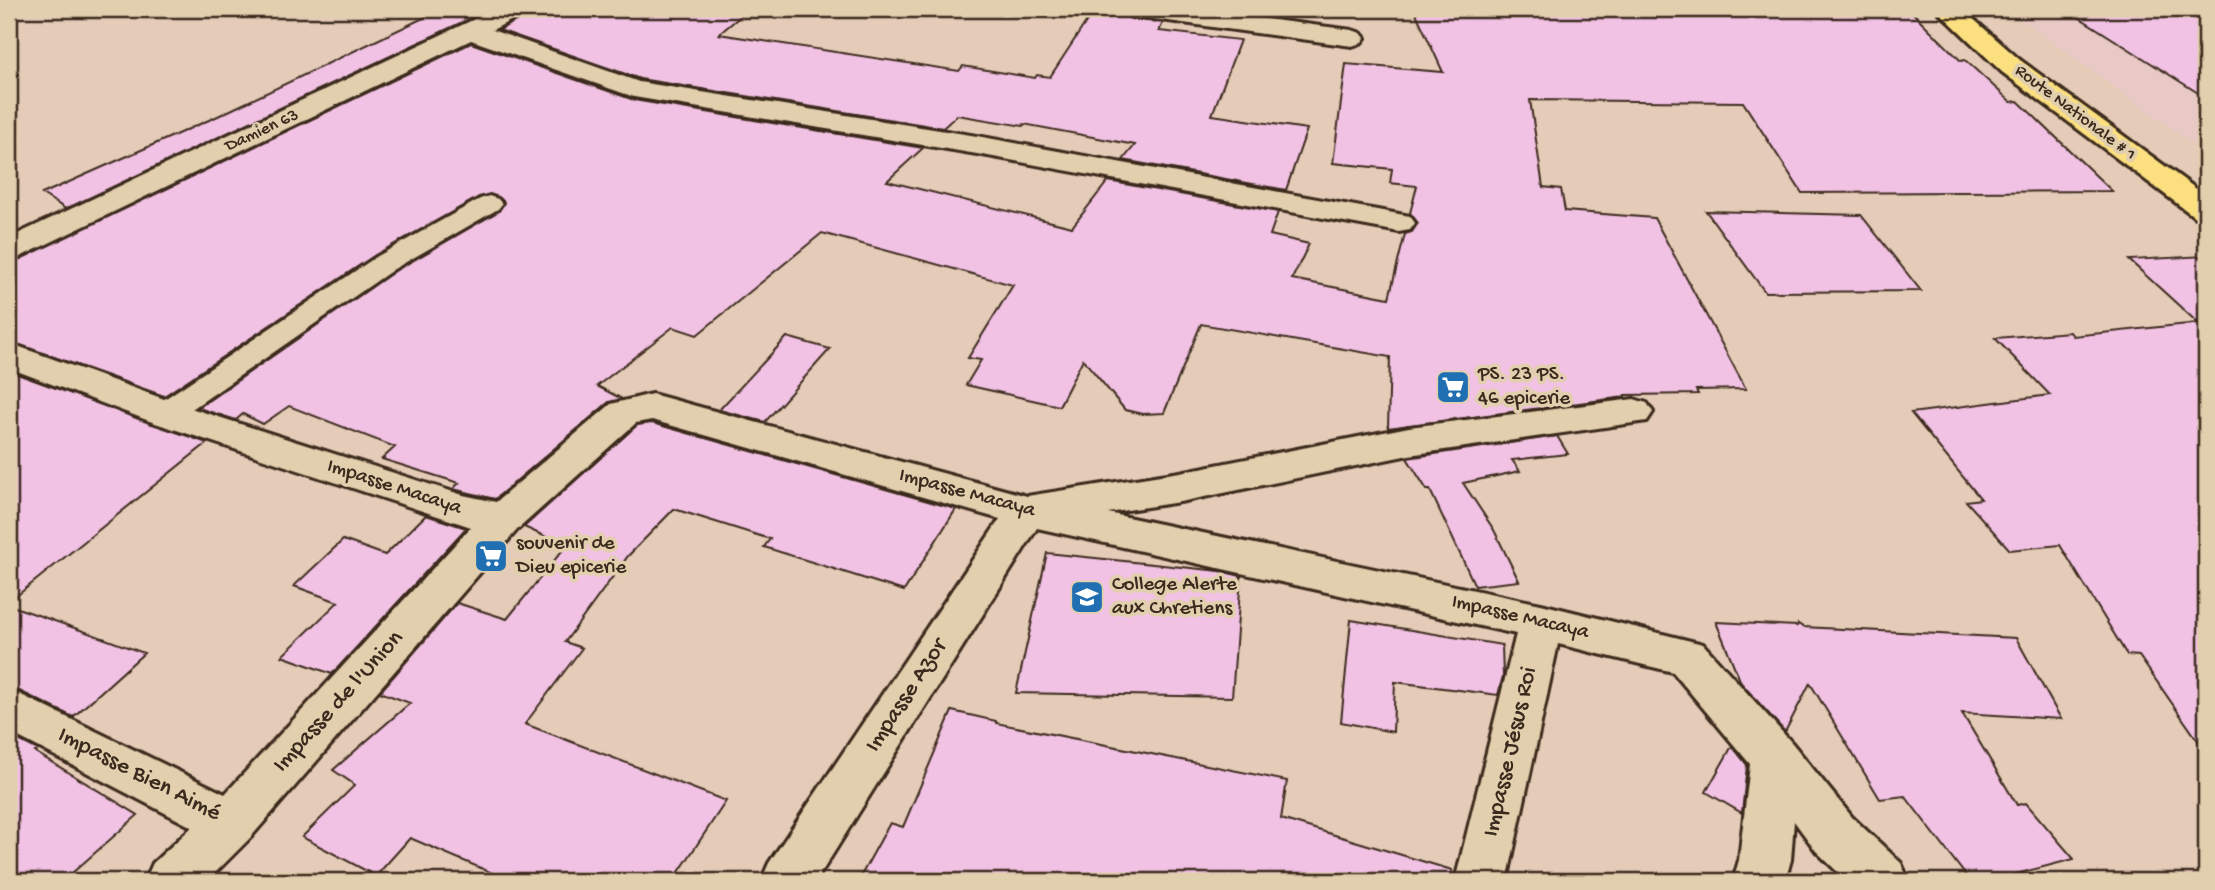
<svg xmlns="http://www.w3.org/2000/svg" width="2215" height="890" font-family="'Gochi Hand',sans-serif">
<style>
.built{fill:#e9c9c5}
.building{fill:#f2c2e4;stroke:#3b2a1e;stroke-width:2}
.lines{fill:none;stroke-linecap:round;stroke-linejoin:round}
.lane-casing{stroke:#3b2a1e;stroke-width:5}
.street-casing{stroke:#3b2a1e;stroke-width:6}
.primary-casing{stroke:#3b2a1e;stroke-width:6}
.lane{fill:#e2cfad;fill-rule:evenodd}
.street{fill:#e2cfad;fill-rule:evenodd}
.primary{fill:#fce080;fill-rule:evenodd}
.labels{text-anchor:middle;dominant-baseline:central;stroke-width:7;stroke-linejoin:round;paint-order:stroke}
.far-street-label{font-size:18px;fill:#3b2a1e;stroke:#e2cfad}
.poi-label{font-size:21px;fill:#3b2a1e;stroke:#e2cfad;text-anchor:start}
.street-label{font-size:21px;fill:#3b2a1e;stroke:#e2cfad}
.near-street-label{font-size:24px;fill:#3b2a1e;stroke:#e2cfad}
</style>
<rect width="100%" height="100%" fill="#e5ccb8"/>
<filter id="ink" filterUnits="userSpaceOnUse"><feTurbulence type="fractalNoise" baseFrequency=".0143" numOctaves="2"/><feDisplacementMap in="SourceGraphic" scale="14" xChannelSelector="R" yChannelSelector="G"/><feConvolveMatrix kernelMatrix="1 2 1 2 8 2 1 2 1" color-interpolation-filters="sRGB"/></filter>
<g filter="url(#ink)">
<path class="built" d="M2007 9H2206V154Z"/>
<path class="building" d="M442 9H490L66 209 42 194 218 116Z
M530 9H749L719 34 959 71 963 66 1035 78 1037 75 1050 77 1094 10 1120 13 1131 19 1163 23 1159 31 1240 40 1212 115 1307 129 1286 190 1123 160 1135 145 1024 124 1023 126 957 115 943 128 640 79 499 30 525 16Z
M1414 9H1510L1642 15 1638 9H1909L1961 61 1965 60 2011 102 2018 101 2112 191 1802 193 1743 102 1530 100 1543 187 1561 189 1565 211 1654 218 1746 389 1696 390 1698 394 1625 395V397L1388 428 1390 357 1201 324 1164 413 1143 414 1125 410 1083 359 1059 406 966 385 981 360 968 358 1013 285 822 233 697 335 673 327 597 386 622 399 609 402 495 499 453 489 459 483 382 459 395 447 289 406 263 424 243 414 236 420 198 408 395 271 499 211 504 202 499 197 490 194 479 197 375 255 164 396 9 341V264L471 43 634 100 923 148 887 181 1072 227 1108 181 1278 212 1270 235 1309 244 1292 279 1389 298 1405 234 1412 232 1418 223 1410 213 1417 186 1390 183 1392 169 1333 163 1346 64 1443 72Z
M2066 9H2206V98Z
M1706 211 1861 215 1921 291 1765 292Z
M2206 256V752L2139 656 2127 655 2060 545 2010 550 1966 501 1981 499 1911 413 2050 395 1995 338 2070 332 2073 336 2198 323 2129 260Z
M787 337 830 349 765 422 719 410Z
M9 371 207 443 9 602Z
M652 423 956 509 904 591 764 547 770 539 674 509 628 556 565 642 582 648 525 724 726 801 673 881H511L410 838 376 876 302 837 355 785 333 770 410 703 380 692 457 603 507 619 566 546 524 527 637 425Z
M1557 436 1568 454 1512 460 1520 471 1463 483 1494 530 1519 581 1475 586 1430 490H1427L1407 458Z
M426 515 466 528 332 674 282 656 338 602 294 586 343 540 385 555Z
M1047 553 1220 571 1241 576 1232 697 1016 693Z
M9 605 86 632 144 653 73 717 9 686Z
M1351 620 1502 645 1503 676 1498 695 1395 682 1393 732 1341 722Z
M1716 622 1797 626 1798 624 1803 627 2016 638 2061 719 1962 713 2017 805 2026 803 2074 859 1989 881H1970L1905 796 1880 799 1810 683 1785 732 1741 683Z
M952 711 996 721V723L1287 781 1281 819 1452 870 1450 881H858L890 823 903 827Z
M9 735 38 750 35 752 138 815 63 881H9Z
M1732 746 1747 765 1742 813 1706 792Z"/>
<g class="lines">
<g class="lane-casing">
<path id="lane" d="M489 196 498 199 502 204 498 209 394 269 176 420 165 424 154 420 150 413 154 406 376 257 480 199Z"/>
</g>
<g class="street-casing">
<path id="street" d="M496 9H527L524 14 492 30 639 82 977 136 1399 214 1410 216 1415 223 1410 230 1399 232 977 154 634 97 471 40 20 257 9 260V238Z
M1120 9H1187L1352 30 1361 33 1365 38 1361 43 1352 46 1132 16 1123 14Z
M9 343 178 404 463 495 496 502 611 404 652 394 1027 496 1180 472 1409 427 1634 399 1647 403 1653 412 1647 421 1409 455 1180 502 1108 513 1541 604 1703 644 1792 743 1852 817 1901 863 1909 881H1847L1816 851 1794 821 1791 860 1785 881H1733L1739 860 1750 764 1673 672 1558 644 1507 881H1455L1516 634 1037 528 816 881H761L769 863 1000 519 652 420 636 423 517 530 250 838 207 881H145L153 863 192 827 9 732V689L225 794 471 527 152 422 9 368Z"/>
</g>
<g class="primary-casing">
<path id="primary" d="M1936 9H1962L2020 60 2206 196V219L2195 217 2002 72Z"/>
</g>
<use href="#lane" class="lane"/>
<use href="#street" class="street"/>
<use href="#primary" class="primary"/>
</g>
</g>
<defs>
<g id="supermarket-square" transform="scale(1.75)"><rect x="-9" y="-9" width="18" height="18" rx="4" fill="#1f6fb2" stroke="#e2cfad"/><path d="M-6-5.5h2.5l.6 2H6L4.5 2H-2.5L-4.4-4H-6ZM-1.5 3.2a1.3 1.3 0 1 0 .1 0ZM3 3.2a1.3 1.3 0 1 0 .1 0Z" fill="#fff"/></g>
<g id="school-square" transform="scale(1.75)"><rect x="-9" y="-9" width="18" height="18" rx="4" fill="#1f6fb2" stroke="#e2cfad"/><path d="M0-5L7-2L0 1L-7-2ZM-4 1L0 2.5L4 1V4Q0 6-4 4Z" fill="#fff"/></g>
</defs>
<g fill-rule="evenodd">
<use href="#supermarket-square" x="1453" y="387"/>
<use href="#supermarket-square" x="491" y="556"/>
<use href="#school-square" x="1087" y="597"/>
</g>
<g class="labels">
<g class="far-street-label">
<text transform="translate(2075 113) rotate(37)">Route Nationale # 1</text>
<text transform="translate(262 131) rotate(-25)">Damien 63</text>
</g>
<g class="poi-label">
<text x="1478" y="375">PS. 23 PS.<tspan x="1478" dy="24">46 epicerie</tspan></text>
<text x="516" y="544">souvenir de<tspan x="516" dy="24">Dieu epicerie</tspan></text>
<text x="1112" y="585">College Alerte<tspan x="1112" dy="24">aux Chretiens</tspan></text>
</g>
<g class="street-label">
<text transform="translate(394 488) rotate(18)">Impasse Macaya</text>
<text transform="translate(967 494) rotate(15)">Impasse Macaya</text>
<text transform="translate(1520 618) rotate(13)">Impasse Macaya</text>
</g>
<g class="near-street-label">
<text transform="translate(907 696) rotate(-57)">Impasse Azor</text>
<text transform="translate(339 702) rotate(-48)">Impasse de l'Union</text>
<text transform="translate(1511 752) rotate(-77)">Impasse Jésus Roi</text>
<text transform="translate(139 775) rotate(27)">Impasse Bien Aimé</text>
</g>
</g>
<rect width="2215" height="890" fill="none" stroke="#e2cfad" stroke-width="35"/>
<rect x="18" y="18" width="2180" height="855" fill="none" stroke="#3b2a1e" stroke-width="2.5" filter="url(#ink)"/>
</svg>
